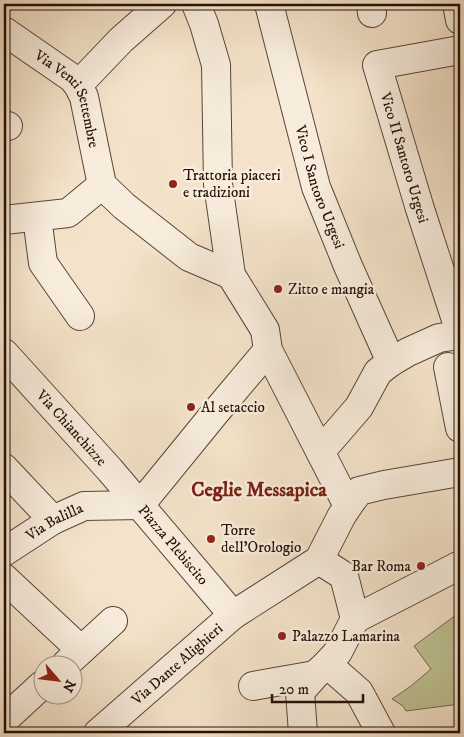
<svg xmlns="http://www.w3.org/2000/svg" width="464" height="737" font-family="'IM FELL DW Pica',serif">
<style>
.green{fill:#bfc395;stroke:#726a4e}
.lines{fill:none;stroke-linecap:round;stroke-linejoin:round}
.minor-casing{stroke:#584538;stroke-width:30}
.minor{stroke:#f8eddd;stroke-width:28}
.poi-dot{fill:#8f2418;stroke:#f8eddd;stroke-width:2}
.labels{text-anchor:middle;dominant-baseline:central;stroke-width:5;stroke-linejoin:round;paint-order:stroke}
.street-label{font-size:15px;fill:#241008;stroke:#f8eddd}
.poi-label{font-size:15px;fill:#241008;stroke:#f8eddd;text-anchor:start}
.district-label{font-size:20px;font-weight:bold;fill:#7a1f14;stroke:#f8eddd}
</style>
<rect width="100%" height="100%" fill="#f4e3ca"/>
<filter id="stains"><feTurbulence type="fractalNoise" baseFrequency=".004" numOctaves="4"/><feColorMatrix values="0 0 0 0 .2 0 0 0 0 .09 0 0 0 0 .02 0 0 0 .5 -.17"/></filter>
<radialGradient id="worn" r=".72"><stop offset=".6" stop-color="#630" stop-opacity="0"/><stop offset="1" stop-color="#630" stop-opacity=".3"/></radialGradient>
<path class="green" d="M460 612V704L406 711 403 706 392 699 411 686 431 669 414 646Z"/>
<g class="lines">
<g class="minor-casing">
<g id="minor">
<path d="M196 4 204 24 216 65 218 184 231 275 265 330 268 350 348 506"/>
<path id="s1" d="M269 4 316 187 348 266 391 362"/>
<path d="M371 4 372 13"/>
<path d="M457 4 460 20"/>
<path id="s2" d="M4 31 72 78 78 85 84 97 102 185"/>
<path id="s3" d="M460 50 377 65 420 209 460 332"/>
<path d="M78 85 121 40 162 4"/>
<path d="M4 127 8 126"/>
<path d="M102 185 124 206 189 257 231 275"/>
<path d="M37 217 43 263 80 316"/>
<path d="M4 220 68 213 102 185"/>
<path id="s4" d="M4 353 110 470 233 615"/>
<path d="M448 367 460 428"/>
<path d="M321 451 359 407 378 372 391 362 408 352 439 338 460 335"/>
<path d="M4 468 53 520"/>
<path d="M140 505 215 413 268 350"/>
<path id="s5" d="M4 552 53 520 84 506 140 505"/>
<path d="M319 560 344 576 355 619"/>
<path d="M4 578 81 650"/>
<path d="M355 619 460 565"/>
<path d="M66 664 113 621"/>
<path d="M327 664 359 692 381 733"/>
<path d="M253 686 315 675"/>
<path d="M4 720 42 685"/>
<path id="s6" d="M98 733 233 615 319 560 341 517 348 506 359 491 384 485 460 472"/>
<path d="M303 733 300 692 315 675 327 664 338 652 355 619"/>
</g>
</g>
<use href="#minor" class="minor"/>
</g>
<g class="poi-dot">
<circle cx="173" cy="184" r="5"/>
<circle cx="278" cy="289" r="5"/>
<circle cx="191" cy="407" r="5"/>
<circle cx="211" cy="539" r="5"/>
<circle cx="421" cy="566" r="5"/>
<circle cx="282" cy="636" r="5"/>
</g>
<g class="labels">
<g class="street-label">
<text stroke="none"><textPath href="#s2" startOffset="98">Via Venti Settembre</textPath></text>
<text stroke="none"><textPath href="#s3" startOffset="181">Vico II Santoro Urgesi</textPath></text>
<text stroke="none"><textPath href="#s1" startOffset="190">Vico I Santoro Urgesi</textPath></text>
<text stroke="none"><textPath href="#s4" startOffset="101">Via Chianchizze</textPath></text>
<text stroke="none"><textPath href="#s5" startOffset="59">Via Balilla</textPath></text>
<text stroke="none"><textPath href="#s4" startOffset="256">Piazza Plebiscito</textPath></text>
<text stroke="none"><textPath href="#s6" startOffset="105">Via Dante Alighieri</textPath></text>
</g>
<g class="poi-label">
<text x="183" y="175">Trattoria piaceri<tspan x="183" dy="17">e tradizioni</tspan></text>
<text x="288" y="289">Zitto e mangia</text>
<text x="201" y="407">Al setaccio</text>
<text x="221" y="530">Torre<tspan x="221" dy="17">dell'Orologio</tspan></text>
<text x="411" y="566" text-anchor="end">Bar Roma</text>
<text x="292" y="636">Palazzo Lamarina</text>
</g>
<g class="district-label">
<text x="259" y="490">Ceglie Messapica</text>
</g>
</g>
<rect width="464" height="737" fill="none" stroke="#f4e3ca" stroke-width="20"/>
<rect x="5" y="5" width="454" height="727" fill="none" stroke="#241008" stroke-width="2.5"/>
<rect x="10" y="10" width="444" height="717" fill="none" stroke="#241008"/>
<g transform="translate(58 680) rotate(118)"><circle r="24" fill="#f8eddd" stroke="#a39588"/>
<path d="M0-4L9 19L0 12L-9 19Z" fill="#8f2418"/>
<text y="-8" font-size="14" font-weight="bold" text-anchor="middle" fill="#241008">N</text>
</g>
<path d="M272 694v8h91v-8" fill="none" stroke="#241008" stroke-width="2.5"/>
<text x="279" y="694" font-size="15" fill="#241008" stroke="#f8eddd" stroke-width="4" paint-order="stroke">20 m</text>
<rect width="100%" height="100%" filter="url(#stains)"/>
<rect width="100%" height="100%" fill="url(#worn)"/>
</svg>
